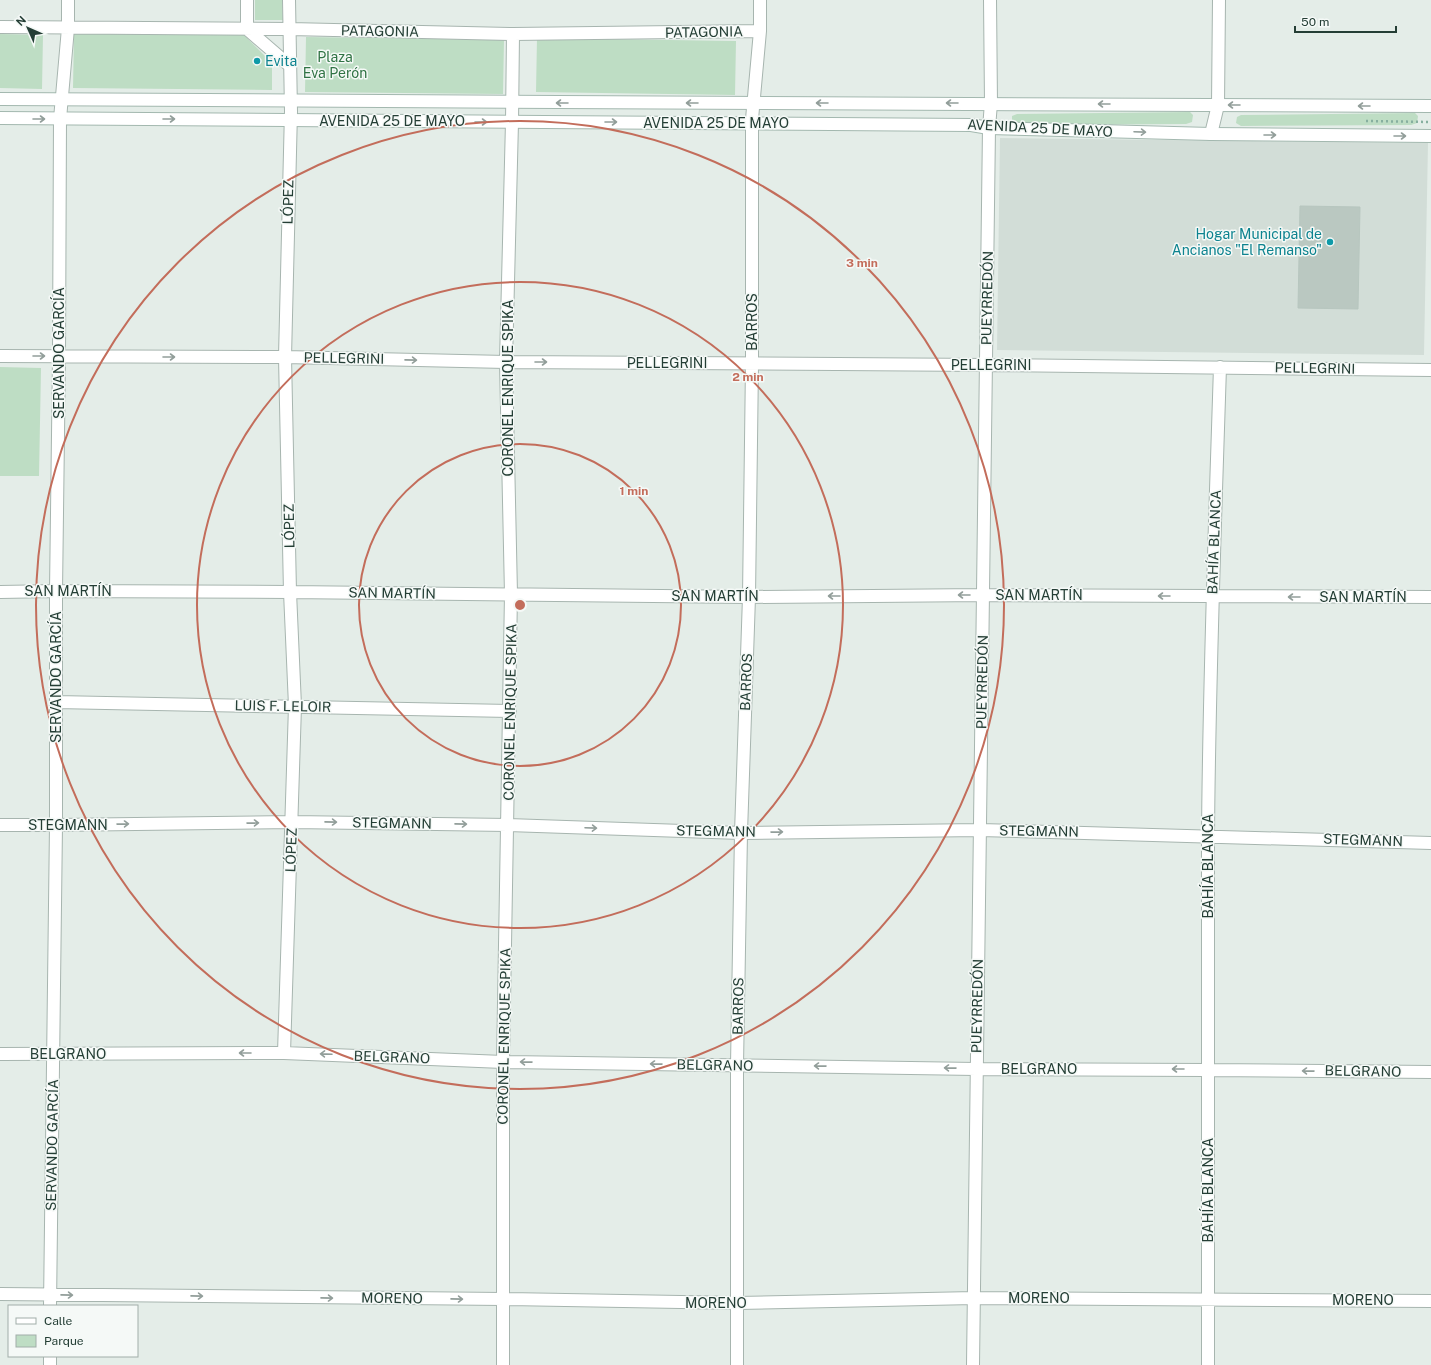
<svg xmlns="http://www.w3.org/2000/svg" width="1431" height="1365" font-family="'Public Sans',sans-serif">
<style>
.built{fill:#d2ddd7}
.green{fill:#beddc4}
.building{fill:#bac8c1;stroke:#b7c6bf}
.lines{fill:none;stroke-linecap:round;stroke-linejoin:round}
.minor-casing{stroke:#a7b5af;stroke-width:14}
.secondary-casing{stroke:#a3b8af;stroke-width:14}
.path{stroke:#86af9f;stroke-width:2.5;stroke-dasharray:2 3;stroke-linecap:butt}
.minor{stroke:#fff;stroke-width:12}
.secondary{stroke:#fff;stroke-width:12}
.oneway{stroke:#929e9a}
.ring{fill:none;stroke:#c36d5b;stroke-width:2}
.culture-dot{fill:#0f9aa8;stroke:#f5f9f7;stroke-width:1.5}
.labels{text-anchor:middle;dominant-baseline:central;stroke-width:3;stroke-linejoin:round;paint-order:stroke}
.street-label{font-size:14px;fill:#243e35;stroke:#f5f9f7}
.park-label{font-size:14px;fill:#307344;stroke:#f5f9f7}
.culture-label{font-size:14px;fill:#0d838f;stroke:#f5f9f7;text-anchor:start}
.centre{fill:#c36d5b;stroke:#f5f9f7;stroke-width:2}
.ring-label{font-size:12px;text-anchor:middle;font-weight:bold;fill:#c36d5b;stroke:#f5f9f7;stroke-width:3;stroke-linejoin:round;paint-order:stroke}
</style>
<rect width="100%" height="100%" fill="#e4ede8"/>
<path class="built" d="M1000 138 1428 143 1424 355 997 350Z"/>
<path class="green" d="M255 0H282L283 20H255Z
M74 33 244 35 272 63V90L73 88Z
M0 34 43 35 42 89 0 88Z
M306 37 504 40 503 94 305 92Z
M537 38 736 41 735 95 536 92Z
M1190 112 1193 115 1192 122 1186 124 1016 125 1012 122V116L1017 114Z
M1415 113 1418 116 1417 123 1411 125 1241 126 1236 123 1237 117 1241 115Z
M0 367 41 368 39 476H0Z"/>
<path class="building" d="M1300 206 1360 207 1358 309 1298 308Z"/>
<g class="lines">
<g class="minor-casing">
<path id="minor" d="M247 0V29L290 66
M0 27 290 29 513 34 760 31
M1211 134 1218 105 1219 0
M0 356 285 357 506 362 986 365 1431 370
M0 592 56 591 290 592 749 597 983 595 1431 597
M56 702 510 711
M0 825H56L292 822 508 825 741 833 980 830 1431 843
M284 1053 295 706 290 592 285 357 291 111 289 0
M0 1054 284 1053 503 1062 976 1069 1207 1070 1431 1072
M0 1294 503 1299 738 1303 974 1298 1431 1301
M50 1306 56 825V591L59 357 60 119 68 28V0
M50 1365V1356
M503 1365V1062L511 594 506 362 512 122 513 34
M737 1365V1065L741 833 749 597 752 364V119L760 31V0
M973 1365 989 128 991 103 990 0
M1208 1365C1209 1189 1207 1014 1208 838 1209 681 1215 524 1220 367"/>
</g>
<g class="secondary-casing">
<path id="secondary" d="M0 99C477 103 954 103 1431 106
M0 118 971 125 989 128 1211 134 1431 136"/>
</g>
<path class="path" d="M1366 121 1431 122"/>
<use href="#minor" class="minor"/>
<use href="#secondary" class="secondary"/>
</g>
<defs><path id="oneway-shaft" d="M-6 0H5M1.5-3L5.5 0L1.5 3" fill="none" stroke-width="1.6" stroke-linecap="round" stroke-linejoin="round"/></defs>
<g class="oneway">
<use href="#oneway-shaft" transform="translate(562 103) rotate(-180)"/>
<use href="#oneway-shaft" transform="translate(692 103) rotate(-180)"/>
<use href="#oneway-shaft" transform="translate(822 103) rotate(-180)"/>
<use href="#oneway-shaft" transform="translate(952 103) rotate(-180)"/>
<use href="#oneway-shaft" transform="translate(1104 104) rotate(-180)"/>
<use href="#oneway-shaft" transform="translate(1234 105) rotate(-180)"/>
<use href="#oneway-shaft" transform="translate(1364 106) rotate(-180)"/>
<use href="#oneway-shaft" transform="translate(39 119)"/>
<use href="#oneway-shaft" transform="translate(169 119)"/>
<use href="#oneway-shaft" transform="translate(481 122)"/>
<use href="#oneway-shaft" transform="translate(611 122)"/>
<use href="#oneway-shaft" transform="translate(1140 132) rotate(2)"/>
<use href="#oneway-shaft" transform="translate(1270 135)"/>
<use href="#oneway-shaft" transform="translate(1400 136)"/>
<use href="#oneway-shaft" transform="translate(39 356)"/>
<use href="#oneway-shaft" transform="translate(169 357)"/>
<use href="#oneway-shaft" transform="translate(411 360) rotate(1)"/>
<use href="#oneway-shaft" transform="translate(541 362)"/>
<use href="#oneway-shaft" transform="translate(964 595) rotate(180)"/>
<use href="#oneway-shaft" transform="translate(834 596) rotate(180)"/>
<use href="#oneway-shaft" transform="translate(1164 596) rotate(-180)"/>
<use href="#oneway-shaft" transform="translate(1294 597) rotate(-180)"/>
<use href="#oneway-shaft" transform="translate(331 822) rotate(1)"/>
<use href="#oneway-shaft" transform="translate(253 823) rotate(-1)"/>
<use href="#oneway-shaft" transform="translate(123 824) rotate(-1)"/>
<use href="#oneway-shaft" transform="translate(461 824) rotate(1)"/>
<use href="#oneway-shaft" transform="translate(591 828) rotate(2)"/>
<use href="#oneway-shaft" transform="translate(777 832) rotate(-1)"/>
<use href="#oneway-shaft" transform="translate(245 1053) rotate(180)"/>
<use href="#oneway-shaft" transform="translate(326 1054) rotate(-178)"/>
<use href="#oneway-shaft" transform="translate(526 1062) rotate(-179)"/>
<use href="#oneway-shaft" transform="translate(656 1064) rotate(-179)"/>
<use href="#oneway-shaft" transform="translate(820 1066) rotate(-179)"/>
<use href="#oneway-shaft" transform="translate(950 1068) rotate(-179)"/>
<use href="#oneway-shaft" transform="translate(1178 1069) rotate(-180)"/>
<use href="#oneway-shaft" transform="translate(1308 1071) rotate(-179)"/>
<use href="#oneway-shaft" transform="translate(67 1295) rotate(1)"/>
<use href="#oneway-shaft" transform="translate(197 1296) rotate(1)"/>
<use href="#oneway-shaft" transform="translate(327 1298) rotate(1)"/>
<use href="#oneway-shaft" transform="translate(457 1299) rotate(1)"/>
</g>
<g class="ring">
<circle cx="520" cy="605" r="161"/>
<circle cx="520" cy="605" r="323"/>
<circle cx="520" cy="605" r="484"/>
</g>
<g class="culture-dot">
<circle cx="257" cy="61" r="4"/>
<circle cx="1330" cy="242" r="4"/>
</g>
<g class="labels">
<g class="street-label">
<text transform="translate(380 31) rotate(1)">PATAGONIA</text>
<text transform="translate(704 32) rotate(-1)">PATAGONIA</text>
<text x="392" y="121">AVENIDA 25 DE MAYO</text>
<text x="716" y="123">AVENIDA 25 DE MAYO</text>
<text transform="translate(1040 128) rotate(3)">AVENIDA 25 DE MAYO</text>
<text transform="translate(288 202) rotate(-89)">LÓPEZ</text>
<text transform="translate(987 298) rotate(-89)">PUEYRREDÓN</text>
<text transform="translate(752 322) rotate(-90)">BARROS</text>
<text transform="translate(59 353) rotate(-90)">SERVANDO GARCÍA</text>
<text transform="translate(344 358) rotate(1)">PELLEGRINI</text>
<text x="667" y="363">PELLEGRINI</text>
<text x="991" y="365">PELLEGRINI</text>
<text transform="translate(1315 368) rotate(1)">PELLEGRINI</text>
<text transform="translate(508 388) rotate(-90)">CORONEL ENRIQUE SPIKA</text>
<text transform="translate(289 526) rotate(-91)">LÓPEZ</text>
<text transform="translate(1214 542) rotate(-88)">BAHÍA BLANCA</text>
<text x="68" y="591">SAN MARTÍN</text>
<text transform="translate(392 593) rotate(1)">SAN MARTÍN</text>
<text x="1039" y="595">SAN MARTÍN</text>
<text x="715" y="596">SAN MARTÍN</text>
<text x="1363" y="597">SAN MARTÍN</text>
<text transform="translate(56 677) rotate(-90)">SERVANDO GARCÍA</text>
<text transform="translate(746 682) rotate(-88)">BARROS</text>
<text transform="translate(982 682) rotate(-89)">PUEYRREDÓN</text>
<text transform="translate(283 706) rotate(1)">LUIS F. LELOIR</text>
<text transform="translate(510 712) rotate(-89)">CORONEL ENRIQUE SPIKA</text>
<text transform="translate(392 823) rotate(1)">STEGMANN</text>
<text x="68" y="825">STEGMANN</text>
<text transform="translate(716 831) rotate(1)">STEGMANN</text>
<text transform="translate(1039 831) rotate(1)">STEGMANN</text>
<text transform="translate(1363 840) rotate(2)">STEGMANN</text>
<text transform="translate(291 850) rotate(-88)">LÓPEZ</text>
<text transform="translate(1208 866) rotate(-90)">BAHÍA BLANCA</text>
<text transform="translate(738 1006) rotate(-89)">BARROS</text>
<text transform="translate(977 1006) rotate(-89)">PUEYRREDÓN</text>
<text transform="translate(504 1036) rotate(-89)">CORONEL ENRIQUE SPIKA</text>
<text x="68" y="1054">BELGRANO</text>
<text transform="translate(392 1057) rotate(2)">BELGRANO</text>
<text transform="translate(715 1065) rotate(1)">BELGRANO</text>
<text x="1039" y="1069">BELGRANO</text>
<text transform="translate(1363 1071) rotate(1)">BELGRANO</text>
<text transform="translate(52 1145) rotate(-89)">SERVANDO GARCÍA</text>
<text transform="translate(1208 1190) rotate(-90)">BAHÍA BLANCA</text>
<text transform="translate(392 1298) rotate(1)">MORENO</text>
<text x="1039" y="1298">MORENO</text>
<text x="1363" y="1300">MORENO</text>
<text x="716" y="1303">MORENO</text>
</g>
<g class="park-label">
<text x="335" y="57">Plaza<tspan x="335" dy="16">Eva Perón</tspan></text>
</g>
<g class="culture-label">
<text x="265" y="61">Evita</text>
<text x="1322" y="234" text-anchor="end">Hogar Municipal de<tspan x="1322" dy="16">Ancianos "El Remanso"</tspan></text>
</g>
</g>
<circle cx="520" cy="605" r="6" class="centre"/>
<g class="ring-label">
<text x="862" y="267">3 min</text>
<text x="748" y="381">2 min</text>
<text x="634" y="495">1 min</text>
</g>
<rect x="8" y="1305" width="130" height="52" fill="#f5f9f7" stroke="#a1aea9"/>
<rect x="16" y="1318" width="20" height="6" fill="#ffffff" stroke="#a1aea9"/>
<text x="44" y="1325" font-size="12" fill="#243e35">Calle</text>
<rect x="16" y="1335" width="20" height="12" fill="#beddc4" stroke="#a1aea9"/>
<text x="44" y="1345" font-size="12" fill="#243e35">Parque</text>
<g transform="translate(28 28) rotate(315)" stroke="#f5f9f7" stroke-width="3" paint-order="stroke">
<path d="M0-3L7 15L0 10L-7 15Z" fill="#243e35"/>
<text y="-6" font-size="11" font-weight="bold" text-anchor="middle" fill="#243e35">N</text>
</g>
<path d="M1295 26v6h101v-6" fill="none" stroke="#243e35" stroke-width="2"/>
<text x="1301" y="26" font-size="12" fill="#243e35" stroke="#f5f9f7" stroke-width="3" paint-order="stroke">50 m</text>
</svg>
